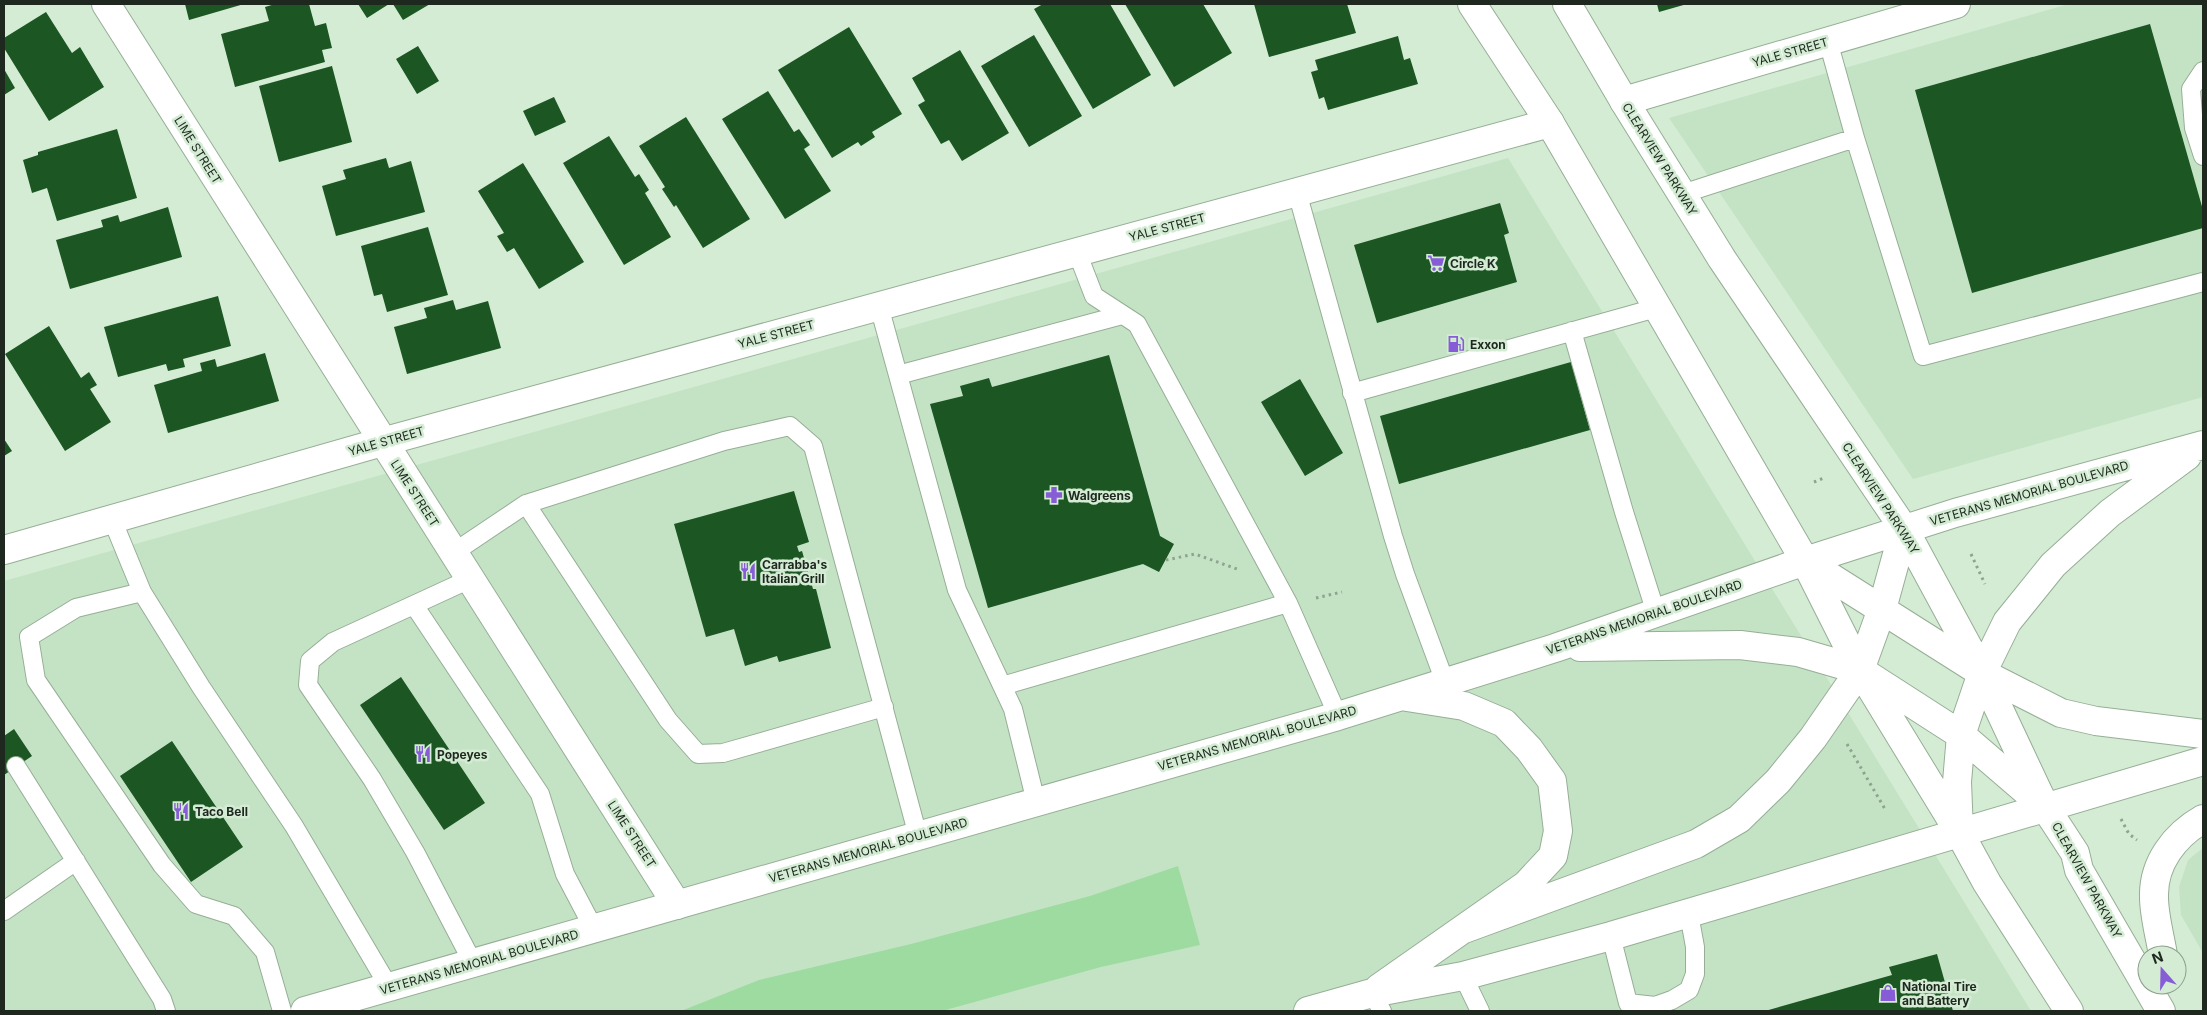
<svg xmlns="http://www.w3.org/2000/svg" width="2207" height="1015" font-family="Inter,sans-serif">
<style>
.built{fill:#c4e3c5}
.water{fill:#9edba1}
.building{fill:#1b5623}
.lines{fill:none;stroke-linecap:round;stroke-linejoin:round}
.service-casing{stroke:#96ae96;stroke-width:20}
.minor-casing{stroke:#96ae96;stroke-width:30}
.secondary-casing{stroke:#96ae96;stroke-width:30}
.primary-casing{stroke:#96ae96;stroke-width:30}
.path{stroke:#8fa390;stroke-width:3;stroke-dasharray:2.5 4;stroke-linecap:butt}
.service{stroke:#fff;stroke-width:18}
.minor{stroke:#fff;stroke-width:28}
.secondary{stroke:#fff;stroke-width:28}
.primary{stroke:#fff;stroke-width:28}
.labels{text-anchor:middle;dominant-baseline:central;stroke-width:5;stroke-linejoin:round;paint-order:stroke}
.street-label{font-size:12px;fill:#1e281f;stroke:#d3ecd3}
.poi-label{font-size:12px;font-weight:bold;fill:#1e281f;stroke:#d3ecd3;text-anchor:start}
</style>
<rect width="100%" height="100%" fill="#d3ecd3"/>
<path class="built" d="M2069 4H2203V397L1913 479 1669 118Z
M1508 158 2031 1011H4V581Z
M2203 848V953L2181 915 2179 887 2188 860Z"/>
<path class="water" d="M1178 866 1200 945 1101 967 942 1011H681L759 980 911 944 1090 896Z"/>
<path class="building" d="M185 4H244L189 20Z
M275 4H309L315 26 326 23 332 48 322 50 325 62 235 87 221 34 269 21 265 7Z
M358 4H389L367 18Z
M393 4H430L403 20Z
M1043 4H1110L1151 75 1093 109 1034 9Z
M1125 4H1203L1232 53 1174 87Z
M1254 4H1347L1356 33 1269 57Z
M1657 4H1687L1659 12Z
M46 12 72 53 80 47 104 87 49 121 4 48V38Z
M2150 24 2203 210V228L1972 293 1915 90Z
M849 27 902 114 872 132 875 137 861 146 858 142 832 158 778 70Z
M1034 35 1082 116 1029 147 981 66Z
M1398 36 1404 60 1410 58 1418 84 1328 110 1324 97 1319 99 1311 72 1318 70 1315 60Z
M418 46 439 81 417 94 396 59Z
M960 50 1009 133 962 161 949 140 941 144 918 105 925 101 912 78Z
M332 66 352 142 279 162 259 86Z
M4 69 15 88 4 95Z
M768 91 794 132 799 129 810 145 804 149 831 191 785 219 722 119Z
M554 97 566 122 535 136 523 111Z
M686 117 750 219 703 248 676 205 674 207 662 189 665 187 639 146Z
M117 129 137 198 57 221 47 188 32 193 23 160 38 155V152Z
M609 136 635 177 639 174 649 190 645 193 671 237 624 265 563 163Z
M386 158 389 168 411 161 425 212 336 236 322 186 346 179 343 170Z
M523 163 584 262 539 289 514 248 507 252 497 236 504 233 478 191Z
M1500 203 1509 233 1504 235 1517 282 1377 323 1354 245Z
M168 207 182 257 70 289 56 240 103 227 101 220 118 215 120 222Z
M428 227 448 295 387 312 382 294 374 296 361 246Z
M218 296 231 346 183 359 185 367 168 371 166 364 118 377 104 327Z
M453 300 456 310 488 301 501 348 407 374 394 327 427 318 424 308Z
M49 326 81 378 89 372 97 385 90 389 111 422 65 451 5 354Z
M265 353 279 401 168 433 154 385 202 371 200 363 215 359 217 367Z
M1109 355 1160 536 1174 544 1159 572 1143 564 988 608 930 404 963 396 960 386 989 378 992 387Z
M1571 362 1590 430 1399 484 1380 416Z
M1300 379 1343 453 1305 476 1261 402Z
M4 439 12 451 4 456Z
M794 491 809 542 797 546 799 552 802 551 813 589H816L831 648 779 662 777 656 745 666 734 629 706 637 674 524Z
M401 677 485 803 444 830 360 705Z
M14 729 32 756 4 775V736Z
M172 741 243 847 191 882 120 776Z
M1937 954 1953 1011H1765L1892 975 1889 967Z"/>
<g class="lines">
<g class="service-casing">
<path id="service" d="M1828 41 1855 138
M2203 71 2191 89 2194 128 2203 156
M1297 192 1393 536 1405 574 1445 682
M1682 194 1855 138 1923 356 2203 282
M879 306 957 590 1013 709 1036 802
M1572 331 1624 512 1656 613
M898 375 1122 315
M1352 393 1656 308
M526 504 668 720 698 754 723 753 884 707
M112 519 142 592 201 687 294 826 389 987
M453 553 526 504 724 441 790 426 813 446 918 836
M470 579 333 642 310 661 308 685 372 779 415 852 473 963
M142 592 76 608 29 637 36 680 162 865 196 904 234 916 265 952 282 1011
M1288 603 1338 716
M414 605 540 794 565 874 594 929
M1002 686 1288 603 1137 324 1094 296 1077 252
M16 766 162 999 166 1011
M4 911 76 861
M1611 936 1628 1003 1633 1011
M1463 976 1480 1011
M1372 993 1382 1011
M1628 1003 1655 1006 1672 1000 1689 990 1695 974V947L1689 914"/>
</g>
<g class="minor-casing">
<path id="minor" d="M106 4 677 905
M1624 101 1956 4
M4 550 382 442 1550 123"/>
</g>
<g class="secondary-casing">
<path id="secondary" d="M1472 4 1550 123 1805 561
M1567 4 1624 101 1722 259 1904 529"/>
</g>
<g class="primary-casing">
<path id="primary" d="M1904 529 1982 673 2045 807 2075 853 2079 870 2161 1011
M1805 561 1860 670 1959 832 1987 883 2069 1011
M1805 561 1982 673 2061 713 2096 721 2203 734
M1580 647 1740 645 1798 652 1860 670 1961 735 2038 801
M1959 831 1957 782 1961 735 1982 673 2007 622 2053 565 2110 513 2187 456
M1464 929 1696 844 1739 819 1778 781 1813 738 1860 670 1882 609 1904 529
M2163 955C2160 936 2154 916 2154 897 2153 863 2175 835 2203 819
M1379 988 1526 885 1553 856 1558 831 1552 781 1529 749 1504 723 1464 706 1407 697
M305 1011 1338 716 1555 648 1805 561 1955 513 2203 445
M1308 1011 1372 993 1463 976 1611 936 2203 761"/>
</g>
<path class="path" d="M1814 482 1826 477
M1971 554 1985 584
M1166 560 1195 554 1237 569
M1316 598 1342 592
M1847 744 1885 809
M2121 819 2129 834 2137 840"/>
<use href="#service" class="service"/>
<use href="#minor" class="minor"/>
<use href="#secondary" class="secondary"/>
<use href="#primary" class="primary"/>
</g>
<defs>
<g id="supermarket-bare" transform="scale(1.35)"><path d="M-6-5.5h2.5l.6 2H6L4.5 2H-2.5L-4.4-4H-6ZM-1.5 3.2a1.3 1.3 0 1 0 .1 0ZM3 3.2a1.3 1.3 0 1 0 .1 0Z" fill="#865dd7" stroke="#d3ecd3" stroke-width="2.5" paint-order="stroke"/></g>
<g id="fuel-bare" transform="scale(1.35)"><path d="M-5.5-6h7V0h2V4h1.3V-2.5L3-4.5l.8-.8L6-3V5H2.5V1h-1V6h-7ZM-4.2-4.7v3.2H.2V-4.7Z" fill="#865dd7" stroke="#d3ecd3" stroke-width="2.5" paint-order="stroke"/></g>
<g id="pharmacy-bare" transform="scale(1.35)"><path d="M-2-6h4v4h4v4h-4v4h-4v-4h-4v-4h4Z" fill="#865dd7" stroke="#d3ecd3" stroke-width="2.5" paint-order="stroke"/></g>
<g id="restaurant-bare" transform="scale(1.35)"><path d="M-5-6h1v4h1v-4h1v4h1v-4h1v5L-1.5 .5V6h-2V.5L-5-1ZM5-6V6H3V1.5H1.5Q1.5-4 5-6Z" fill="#865dd7" stroke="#d3ecd3" stroke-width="2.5" paint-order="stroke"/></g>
<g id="shop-bare" transform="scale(1.35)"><path d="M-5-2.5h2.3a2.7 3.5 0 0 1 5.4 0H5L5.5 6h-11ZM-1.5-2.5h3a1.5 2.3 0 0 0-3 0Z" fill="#865dd7" stroke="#d3ecd3" stroke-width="2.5" paint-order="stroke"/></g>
</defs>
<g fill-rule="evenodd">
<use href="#supermarket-bare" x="1436" y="263"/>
<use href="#fuel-bare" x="1456" y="344"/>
<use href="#pharmacy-bare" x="1054" y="495"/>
<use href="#restaurant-bare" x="748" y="571"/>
<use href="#restaurant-bare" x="423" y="754"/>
<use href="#restaurant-bare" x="181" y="811"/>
<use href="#shop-bare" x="1888" y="993"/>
</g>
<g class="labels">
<g class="street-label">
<text transform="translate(1790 52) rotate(-16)">YALE STREET</text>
<text transform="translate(198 150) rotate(58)">LIME STREET</text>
<text transform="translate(1660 159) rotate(58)">CLEARVIEW PARKWAY</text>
<text transform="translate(1167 227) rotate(-15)">YALE STREET</text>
<text transform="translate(776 334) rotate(-15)">YALE STREET</text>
<text transform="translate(386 441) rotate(-16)">YALE STREET</text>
<text transform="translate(415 493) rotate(57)">LIME STREET</text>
<text transform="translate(2029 493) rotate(-16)">VETERANS MEMORIAL BOULEVARD</text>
<text transform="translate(1881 498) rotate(57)">CLEARVIEW PARKWAY</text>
<text transform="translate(1644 617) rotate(-19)">VETERANS MEMORIAL BOULEVARD</text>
<text transform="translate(1257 738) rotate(-16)">VETERANS MEMORIAL BOULEVARD</text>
<text transform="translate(632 834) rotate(57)">LIME STREET</text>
<text transform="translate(868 850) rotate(-16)">VETERANS MEMORIAL BOULEVARD</text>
<text transform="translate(2087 880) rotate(61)">CLEARVIEW PARKWAY</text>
<text transform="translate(479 962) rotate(-16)">VETERANS MEMORIAL BOULEVARD</text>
</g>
<g class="poi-label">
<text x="1450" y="263">Circle K</text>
<text x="1470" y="344">Exxon</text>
<text x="1068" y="495">Walgreens</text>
<text x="762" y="564">Carrabba's<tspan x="762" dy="14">Italian Grill</tspan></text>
<text x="437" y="754">Popeyes</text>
<text x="195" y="811">Taco Bell</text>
<text x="1902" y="986">National Tire<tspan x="1902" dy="14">and Battery</tspan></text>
</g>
</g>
<rect width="2207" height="1015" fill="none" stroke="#1e281f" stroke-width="10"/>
<g transform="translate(2162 970) rotate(340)"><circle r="24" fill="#d3ecd3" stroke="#8b9e8b"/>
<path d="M0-4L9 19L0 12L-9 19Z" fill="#865dd7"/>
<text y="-8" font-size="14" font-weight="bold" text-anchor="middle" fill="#1e281f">N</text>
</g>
</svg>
